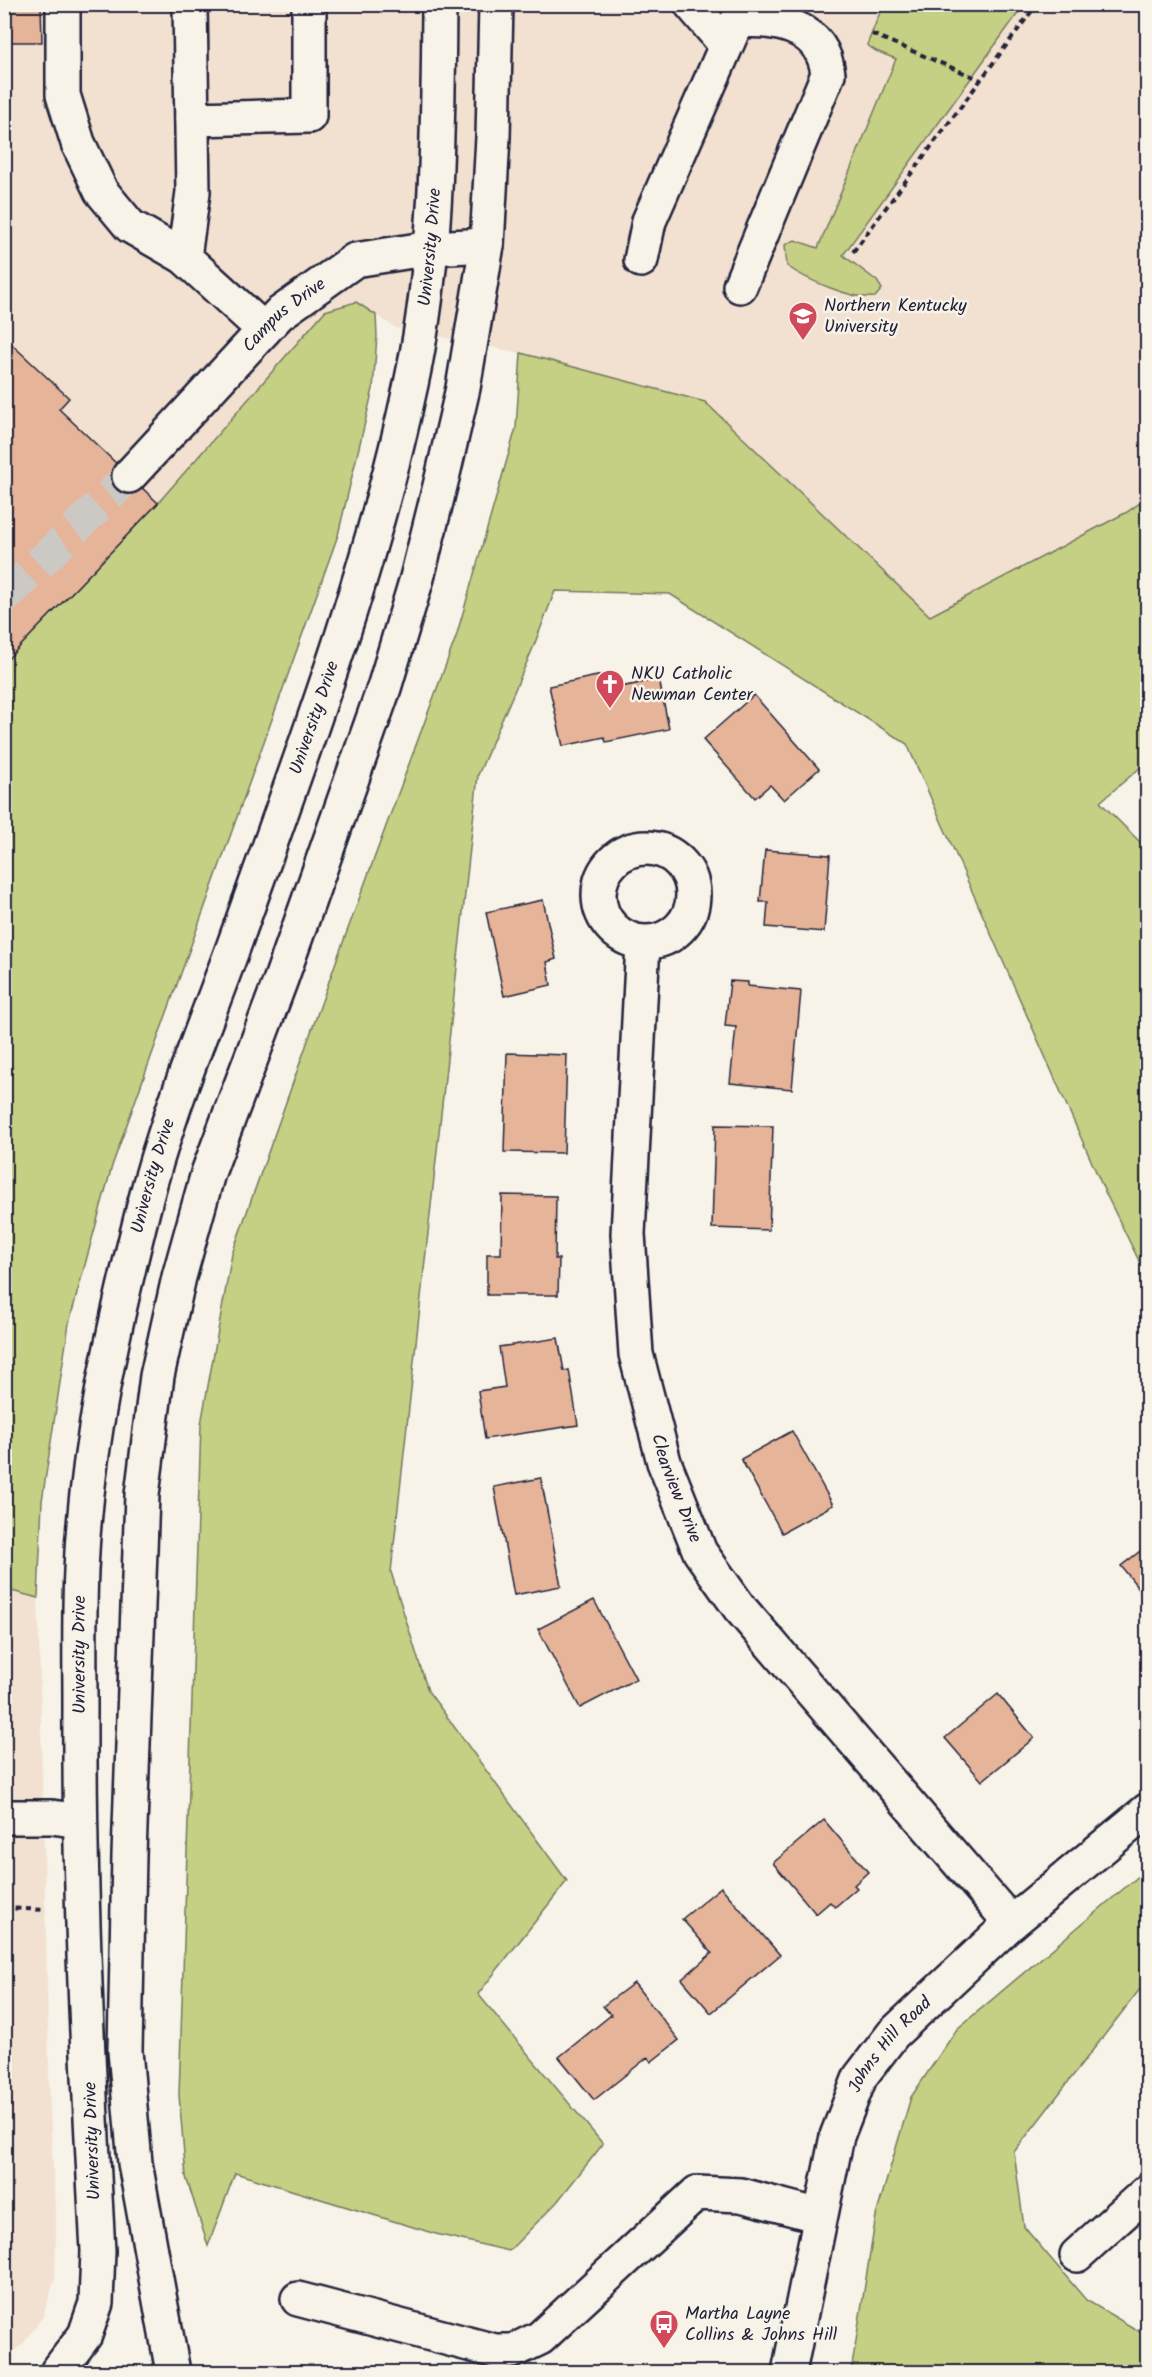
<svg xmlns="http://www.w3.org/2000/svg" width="1152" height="2377" font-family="Kalam,sans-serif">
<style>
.built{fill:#f2e0d0}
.green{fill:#c5d084;stroke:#747960;stroke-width:1.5}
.building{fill:#e6b498;stroke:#22223b;stroke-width:1.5}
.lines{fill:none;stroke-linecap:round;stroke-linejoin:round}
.minor-tunnel{stroke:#ccc9c5;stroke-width:33;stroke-dasharray:33 16;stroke-linecap:butt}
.minor-casing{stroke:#22223b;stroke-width:38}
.path{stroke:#22223b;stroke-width:4;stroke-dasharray:6 4.5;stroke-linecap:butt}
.minor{stroke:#f7f3e8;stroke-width:33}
.labels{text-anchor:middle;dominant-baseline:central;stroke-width:5;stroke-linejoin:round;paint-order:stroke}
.street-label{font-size:18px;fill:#22223b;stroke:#f7f3e8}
.poi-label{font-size:18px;fill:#22223b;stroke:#f7f3e8;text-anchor:start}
</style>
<rect width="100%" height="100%" fill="#f7f3e8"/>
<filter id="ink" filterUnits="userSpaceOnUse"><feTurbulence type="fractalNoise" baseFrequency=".0167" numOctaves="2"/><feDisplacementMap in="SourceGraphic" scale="12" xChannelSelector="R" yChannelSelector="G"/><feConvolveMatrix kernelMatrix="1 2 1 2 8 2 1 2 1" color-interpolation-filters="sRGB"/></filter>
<g filter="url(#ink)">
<path class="built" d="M5 5H1147L1148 498 1127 512 930 616 705 402 521 353 396 328 356 302 5 663Z
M5 1589 38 1598 50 2113 56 2229 55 2278 43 2316 22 2345 5 2356Z"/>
<path class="green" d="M883 5H1024L843 255 877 281 882 289 875 297C852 300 805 279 787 266L785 245 795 240 818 248 896 59 876 51 867 45Z
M356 302 376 315 377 336 373 389 338 535 112 1166 69 1323 42 1501 38 1598 4 1589V663L158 503 325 311Z
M521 353 705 402 930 616 1127 512 1147 498V762L1100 802 1147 849V1277L1105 1192 907 744 670 594 555 591 533 648 478 775 391 1572 428 1691 567 1881 478 1994 603 2144 557 2202 509 2251 436 2234 235 2173 208 2246 186 2177 179 2095 201 1424 232 1254 338 956 456 637 516 428Z
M1147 1869V1980L1014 2152 1024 2227 1086 2300 1147 2336V2372H851L876 2216 911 2097 957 2029Z"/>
<path class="building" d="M4 4H41L42 42H4Z
M4 337 69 398 59 409 158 503 4 663Z
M607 674 611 689 659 679 669 729 606 742 604 737 563 746 549 686Z
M754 695 819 769 784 800 770 785 755 798 703 740Z
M765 850 830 855 824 932 766 927 768 902H760Z
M543 900 556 959 547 962 551 985 504 996 486 912Z
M730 981 748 982V986L801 991 792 1089 730 1083 736 1027 725 1026Z
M507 1053 567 1055 564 1153 504 1152Z
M715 1125 773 1126 769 1230 712 1228Z
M502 1195 556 1196 555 1259H559L558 1295H487V1254H501Z
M558 1338 564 1371 569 1370 578 1425 485 1439 478 1391 505 1387 499 1347Z
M792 1431 833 1505 782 1533 741 1459Z
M541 1478 561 1586 514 1595 494 1487Z
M1148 1545V1600L1121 1566Z
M594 1600 636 1679 580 1708 538 1629Z
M998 1694 1034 1738 982 1781 945 1738Z
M824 1820 868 1872 854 1885 857 1888 835 1907 830 1902 816 1914 773 1863Z
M721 1887 780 1955 711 2013 682 1979 712 1953 682 1919Z
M634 1983 679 2040 651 2062 648 2057 594 2100 559 2057 611 2015 603 2006Z"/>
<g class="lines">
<path class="minor-tunnel" d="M4 598 129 476"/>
<g class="minor-casing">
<g id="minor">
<path d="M691 4 726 45"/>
<path d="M63 5V95L78 143 101 191 130 226 184 257 264 330"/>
<path d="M192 119 309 116V4"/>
<path d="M184 257 193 192 190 4"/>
<path d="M641 260 649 221 737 21C778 18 823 26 828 74L740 286"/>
<path id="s1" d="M129 476 279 314 355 260 431 248 487 245"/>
<circle cx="646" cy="895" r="47"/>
<path id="s2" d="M643 943 628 1234 636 1354 664 1462 700 1552 739 1607 1011 1923"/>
<path d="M4 1817H52L80 1821"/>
<path d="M1077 2255 1148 2191"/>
<path d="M298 2299 495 2351H513L540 2338 697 2193 741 2195 820 2216"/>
<path id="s3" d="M57 2372 85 2335 96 2303 98 2251C88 2070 79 1889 80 1708 80 1662 79 1616 81 1570 86 1448 114 1325 144 1206 166 1118 203 1030 234 945 300 760 370 576 411 384 438 259 438 131 439 4"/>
<path d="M173 2372 135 2163 125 2051 129 1855 142 1495 157 1376 179 1277 208 1173 281 979 384 688 417 578 443 474 463 388 487 245 493 137 496 4"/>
<path id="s4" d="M789 2372 837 2136 860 2077 893 2034 1011 1923 1148 1810"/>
</g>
</g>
<path class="path" d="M872 34 981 80
M853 252 1037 4
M4 1908 46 1910"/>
<use href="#minor" class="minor"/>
</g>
</g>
<defs>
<g id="university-pin" transform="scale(1.5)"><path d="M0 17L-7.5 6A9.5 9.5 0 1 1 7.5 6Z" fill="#d1495b" stroke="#f7f3e8"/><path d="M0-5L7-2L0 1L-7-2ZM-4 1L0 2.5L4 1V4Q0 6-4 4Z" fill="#fff"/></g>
<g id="church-pin" transform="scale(1.5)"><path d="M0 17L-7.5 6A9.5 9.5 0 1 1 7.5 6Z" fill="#d1495b" stroke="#f7f3e8"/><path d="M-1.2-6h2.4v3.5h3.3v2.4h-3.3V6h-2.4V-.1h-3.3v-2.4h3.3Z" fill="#fff"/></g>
<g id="bus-pin" transform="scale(1.5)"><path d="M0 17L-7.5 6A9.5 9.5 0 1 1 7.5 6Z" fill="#d1495b" stroke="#f7f3e8"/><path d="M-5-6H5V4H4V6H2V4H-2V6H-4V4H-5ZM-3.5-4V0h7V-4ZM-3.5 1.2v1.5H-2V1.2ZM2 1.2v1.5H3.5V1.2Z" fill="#fff"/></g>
</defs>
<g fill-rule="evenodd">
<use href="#university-pin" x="803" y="316"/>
<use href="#church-pin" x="610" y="684"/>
<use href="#bus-pin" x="664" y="2324"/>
</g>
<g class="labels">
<g class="street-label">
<text stroke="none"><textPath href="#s3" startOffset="2187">University Drive</textPath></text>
<text stroke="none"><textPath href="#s1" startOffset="224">Campus Drive</textPath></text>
<text stroke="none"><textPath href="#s3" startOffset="1701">University Drive</textPath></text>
<text stroke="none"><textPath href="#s3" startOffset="1215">University Drive</textPath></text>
<text stroke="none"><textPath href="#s2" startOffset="552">Clearview Drive</textPath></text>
<text stroke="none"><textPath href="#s3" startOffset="729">University Drive</textPath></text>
<text stroke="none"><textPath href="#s4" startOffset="348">Johns Hill Road</textPath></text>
<text transform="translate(93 2141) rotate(-92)">University Drive</text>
</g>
<g class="poi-label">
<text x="824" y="306">Northern Kentucky<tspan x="824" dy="21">University</tspan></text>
<text x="631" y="674">NKU Catholic<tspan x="631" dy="21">Newman Center</tspan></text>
<text x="685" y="2314">Martha Layne<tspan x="685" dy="21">Collins &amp; Johns Hill</tspan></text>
</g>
</g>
<rect width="1152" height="2377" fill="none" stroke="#f7f3e8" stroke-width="24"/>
<rect x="12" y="12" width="1128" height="2353" fill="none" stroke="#22223b" stroke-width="2" filter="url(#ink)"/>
</svg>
